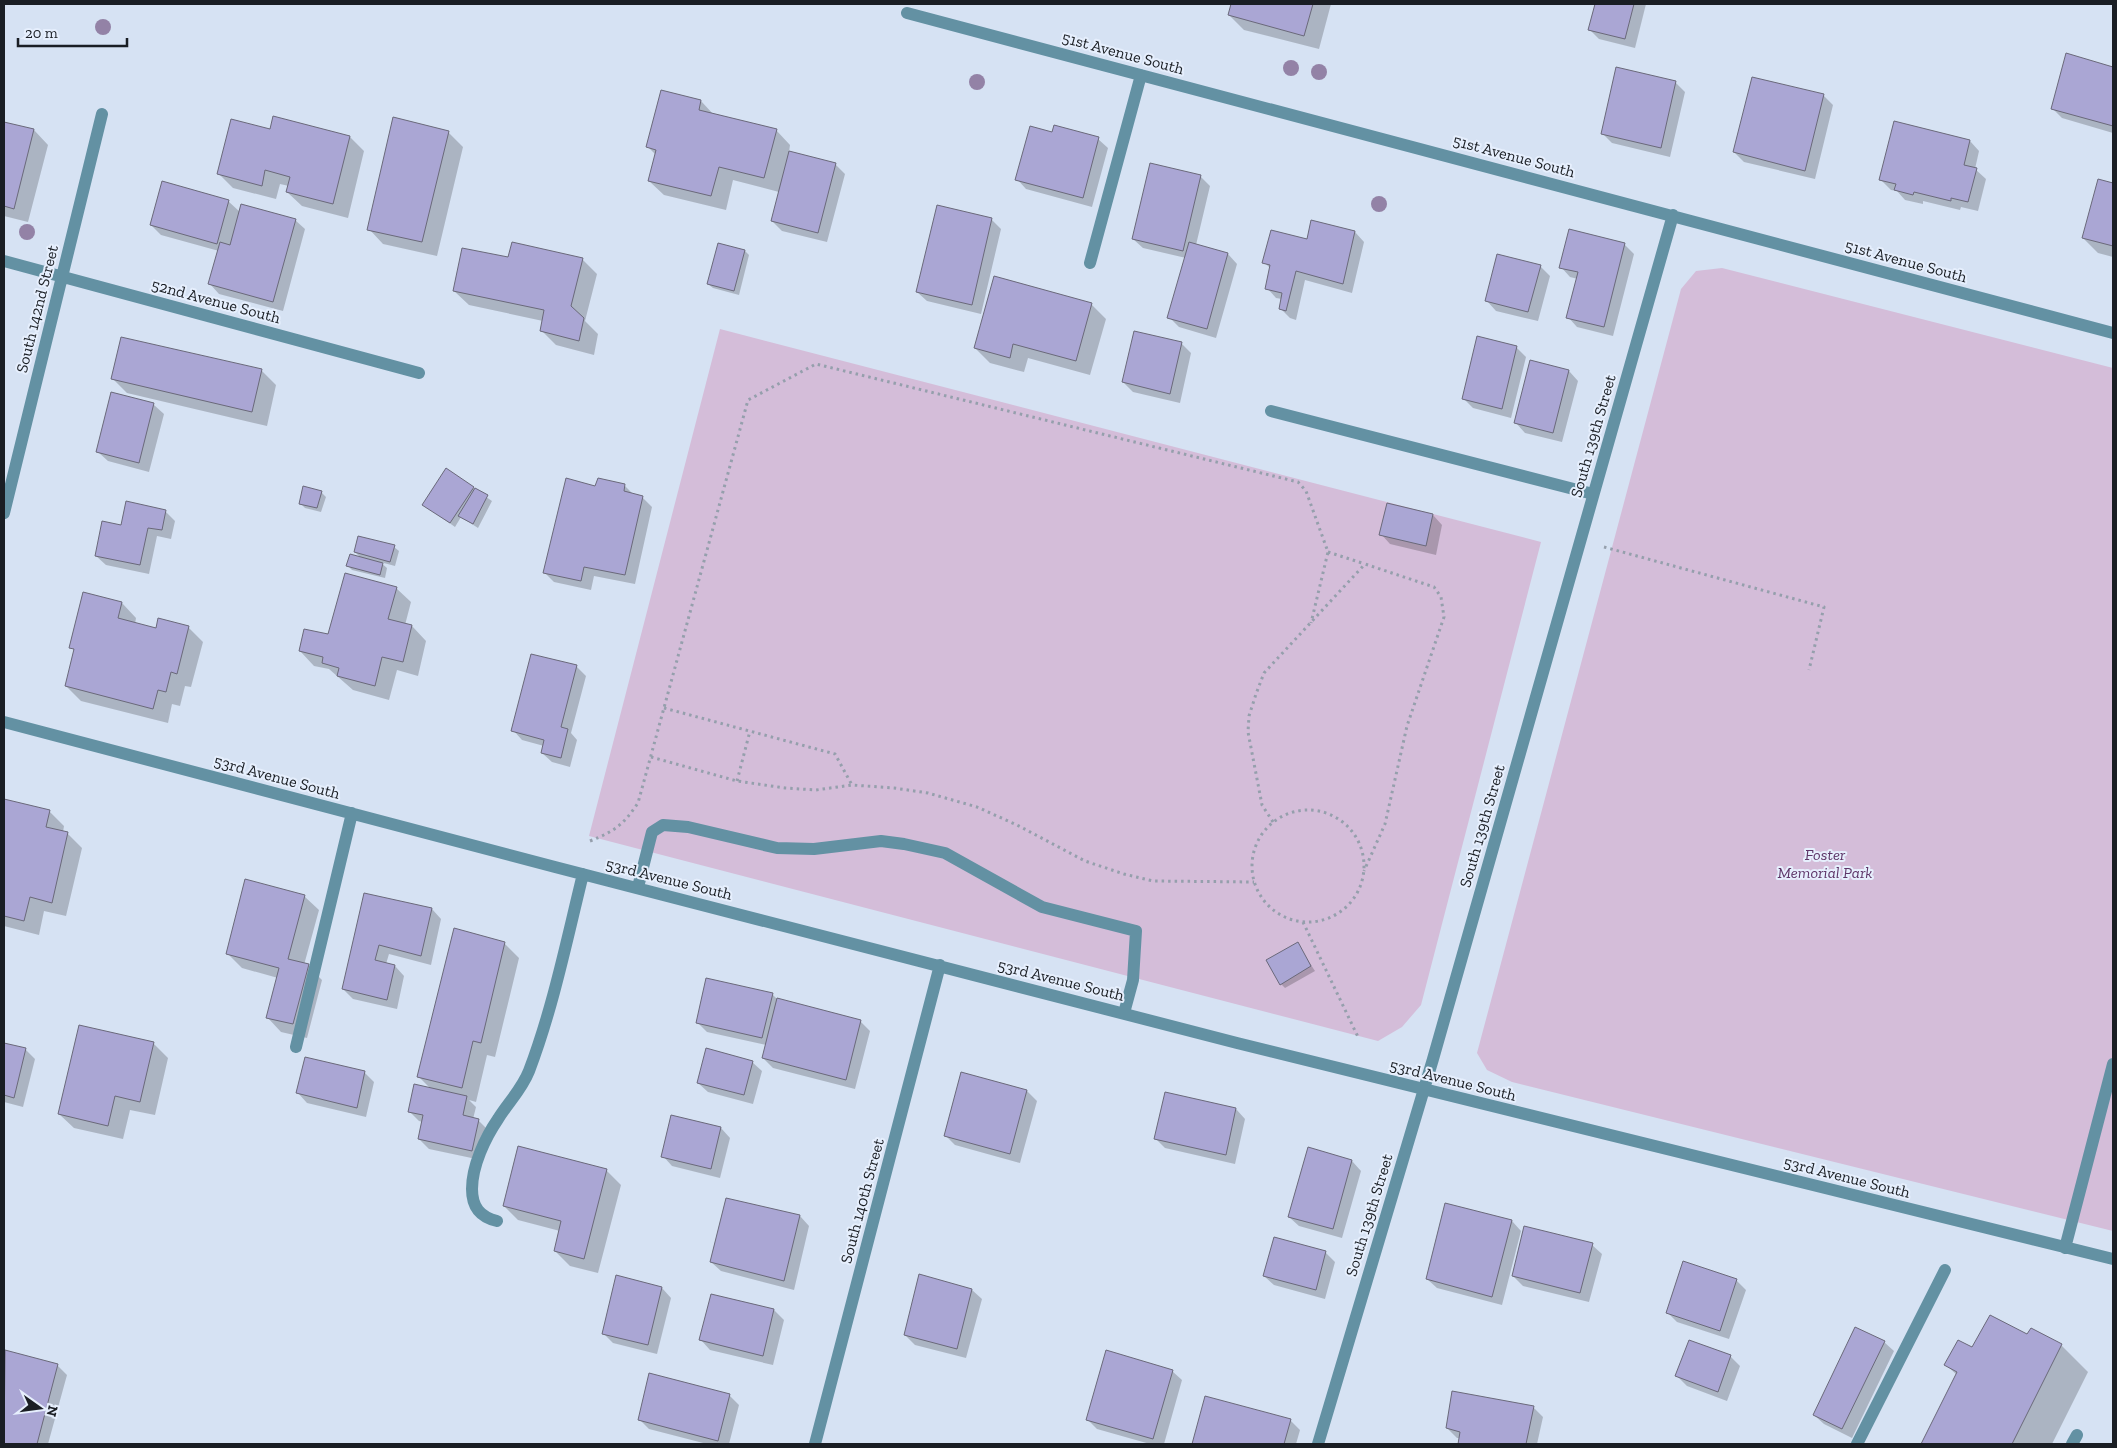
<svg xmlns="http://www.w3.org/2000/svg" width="2117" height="1448" font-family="'Zilla Slab',serif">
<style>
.green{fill:#d4bdd9}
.shadow{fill:#0003}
.building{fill:#aaa6d4;stroke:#6a697a}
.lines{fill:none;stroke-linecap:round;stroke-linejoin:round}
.path{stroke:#959fac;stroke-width:3;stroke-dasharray:2.5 4;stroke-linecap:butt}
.minor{stroke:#6391a3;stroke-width:12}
.tree{fill:#9382a6}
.labels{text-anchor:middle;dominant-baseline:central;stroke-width:4;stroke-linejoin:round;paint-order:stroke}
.street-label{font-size:16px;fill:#1a1e24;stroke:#e6effd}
.park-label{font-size:16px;font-style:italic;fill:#5d3467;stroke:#e6effd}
</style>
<rect width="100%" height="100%" fill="#d6e2f3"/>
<path class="green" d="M1722 268 2113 368V1231L1512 1082 1487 1070 1477 1053 1681 289 1696 271Z
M720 329 1541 542 1421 1005 1402 1027 1378 1041 589 836Z"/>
<path class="shadow" d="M1232 4H1331L1319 49 1244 30 1229 15Z
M1596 4H1646L1635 48 1599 39 1590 30Z
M2067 55 2113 68V133L2062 118 2052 108Z
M1675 82 1685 92 1670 157 1612 143 1602 133Z
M662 91 701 101 714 115 776 130 790 145 789 152 835 164 845 174 827 242 782 231 772 221 779 192 733 180 726 210 664 195 649 181 656 155 648 147Z
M1823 95 1833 105 1815 179 1744 162 1734 152Z
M4 123 34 130 48 145 28 222 4 216Z
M270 130 350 137 364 151 348 218 302 206 287 192 289 186 280 184 276 199 233 188 219 174Z
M448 132 463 147 437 256 383 244 369 229Z
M1053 133 1098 139 1108 148 1092 207 1026 189 1017 179Z
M1970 141 1979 151 1975 169 1986 179 1978 211 1961 207 1960 210 1923 201V204L1905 200 1897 191 1891 190 1881 180Z
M1200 176 1210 186 1196 245 1228 254 1237 264 1216 338 1179 327 1169 317 1186 258 1143 248 1133 239Z
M2099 180 2113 184V257L2098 253 2083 238Z
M228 201 240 212 295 220 305 229 283 311 219 294 210 284 219 251 161 235 151 225Z
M991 219 1001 229 981 314 927 301 917 292Z
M1355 232 1364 242 1352 293 1305 280 1296 320 1290 318 1280 308 1282 299 1276 298 1267 288 1271 269 1264 262 1308 241Z
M1624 244 1634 254 1613 336 1577 327 1568 317 1578 279 1570 277 1561 267Z
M745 251 749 255 739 295 713 288 708 284Z
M509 259H582L597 274 585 321 598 334 594 355 556 345 542 331 543 321 469 305 454 291Z
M1540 266 1550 276 1538 321 1496 311 1487 301Z
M1091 304 1106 319 1090 375 1028 358 1024 372 990 363 975 348Z
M1181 343 1191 353 1180 403 1133 392 1123 382Z
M1516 347 1526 357 1511 418 1473 408 1463 398Z
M262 371 276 385 267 426 127 393 112 378Z
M1569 371 1578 381 1562 442 1525 433 1516 423Z
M112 394 154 405 164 414 149 472 108 461 98 452Z
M624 485 634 495 642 497 652 507 635 584 594 576 591 590 554 582 545 573 596 487Z
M473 488 492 501 478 528 461 517 455 527 424 505Z
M321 492 326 497 321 512 305 508 301 504Z
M1388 505 1433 515 1442 525 1436 555 1390 544 1381 534Z
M165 511 175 521 171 539 157 536 149 574 106 565 96 556 122 526Z
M394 547 399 551 395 566 380 562 387 568 385 578 352 570 348 566 361 558 355 552Z
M396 588 411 602 405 625 412 626 426 641 418 676 397 670 389 700 353 690 329 669 314 666 300 651 329 635Z
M122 603 136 618 135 624 156 629 188 627 203 642 191 687 185 686 180 706 172 704 168 723 81 701 66 686 75 651 71 647Z
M576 666 586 676 571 733 577 740 570 767 552 762 542 753 544 746 522 740 513 730Z
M4 800 49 811 64 826 63 832 67 833 82 848 66 916 44 911 39 935 4 926Z
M365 894 432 909 441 919 431 965 389 954 386 964 395 966 404 976 397 1009 353 999 343 989Z
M304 896 319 910 304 965 308 966 322 980 307 1038 281 1032 267 1017 278 978 242 968 228 954Z
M504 943 519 958 495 1057 487 1055 476 1102 469 1100 476 1107 473 1119 478 1120 488 1130 481 1160 429 1149 419 1139 423 1122 419 1121 410 1112 431 1089 418 1076Z
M1297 944 1315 971 1285 988 1281 984Z
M772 994 778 1000 860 1021 870 1031 855 1089 773 1068 763 1058 766 1045 707 1032 697 1022Z
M153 1043 168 1058 155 1115 130 1110 123 1139 74 1128 59 1114Z
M4 1044 25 1049 35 1059 23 1107 4 1102Z
M752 1062 762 1071 753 1104 708 1092 698 1083Z
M364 1072 374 1082 366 1117 307 1103 298 1093Z
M962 1074 1027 1091 1037 1101 1020 1163 955 1145 945 1135Z
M1166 1093 1236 1109 1245 1119 1235 1164 1165 1148 1156 1139Z
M721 1128 730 1138 720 1178 672 1166 663 1156Z
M1309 1149 1352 1161 1361 1171 1342 1238 1299 1226 1289 1217Z
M606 1170 621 1185 598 1273 570 1266 555 1251 560 1231 518 1220 504 1206Z
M727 1199 800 1216 809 1226 794 1290 721 1271 711 1262Z
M1512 1221 1521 1231 1502 1305 1437 1288 1427 1279Z
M1592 1245 1602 1254 1589 1302 1523 1286 1513 1276Z
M1325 1252 1335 1262 1325 1299 1274 1285 1264 1276Z
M1736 1280 1746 1290 1729 1339 1677 1322 1667 1312Z
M662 1288 671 1298 657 1354 613 1343 603 1333Z
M972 1290 982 1299 966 1358 915 1345 905 1335Z
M712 1296 774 1310 784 1320 773 1365 710 1350 701 1340Z
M2027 1335 2061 1345 2088 1372 2052 1444H1922L1957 1375 1946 1365 1973 1349Z
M1884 1342 1894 1351 1852 1438 1824 1424 1814 1415Z
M6 1351 57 1365 67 1375 48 1444H4V1359Z
M1730 1356 1740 1366 1727 1401 1687 1386 1677 1376Z
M1172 1371 1182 1380 1164 1444H1150L1097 1429 1087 1419Z
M729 1395 739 1405 729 1444H707L649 1429 639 1419Z
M1206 1397 1290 1420 1300 1430 1296 1444H1193Z
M1533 1407 1543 1417 1537 1444H1460V1438H1457L1447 1428Z"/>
<path class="building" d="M1231 4H1313L1304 36 1228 15Z
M1595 4H1634L1625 39 1588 30Z
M2066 53 2113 67V126L2051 109Z
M1616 67 1676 81 1661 148 1601 134Z
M1752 77 1824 94 1805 171 1733 152Z
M661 90 701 100 699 110 777 129 764 178 719 167 711 196 648 181 656 150 646 147Z
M273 116 350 136 333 204 286 192 290 177 265 170 262 186 217 174 231 119 270 129Z
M393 117 449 131 422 242 367 230Z
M1894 121 1970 140 1964 165 1977 168 1968 202 1951 198V201L1914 192 1913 195 1894 190 1896 184 1879 180Z
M4 122 34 129 14 209 4 206Z
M1054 125 1099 137 1083 198 1015 180 1030 126 1052 132Z
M789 151 836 163 818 233 771 221Z
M1150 163 1201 175 1183 251 1132 239Z
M2098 179 2113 183V246L2082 238Z
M162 181 229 200 217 244 150 225Z
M241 204 296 219 273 302 208 284 220 242 230 245Z
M937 205 992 218 972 305 916 292Z
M1311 220 1355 231 1343 284 1296 271 1286 311 1279 309 1282 293 1265 289 1270 265 1262 263 1271 230 1307 239Z
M1569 229 1625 243 1604 327 1566 318 1578 272 1559 268Z
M512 242 583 258 571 306 584 318 579 341 540 331 544 310 453 291 462 248 508 257Z
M1189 242 1228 253 1207 329 1167 318Z
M718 243 745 250 734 291 707 284Z
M1497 254 1541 265 1528 312 1485 301Z
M994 276 1092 303 1076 361 1013 344 1010 358 974 348Z
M1134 331 1182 342 1170 394 1122 382Z
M1477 336 1517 346 1502 409 1462 399Z
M121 337 262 369 252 412 111 379Z
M1530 360 1569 370 1553 433 1514 423Z
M111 392 154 403 139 463 96 452Z
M446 468 474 487 450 523 422 505Z
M566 478 595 486 598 478 625 484 624 491 643 496 625 575 584 567 581 581 543 573Z
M303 486 322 491 317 508 299 504Z
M475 488 488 495 473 524 458 516Z
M126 501 166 510 162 530 148 528 140 565 95 556 102 521 121 525Z
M1387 503 1433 514 1426 546 1379 535Z
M358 536 395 545 390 562 354 552Z
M350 554 383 563 380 575 346 566Z
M345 573 397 587 388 619 412 625 403 662 382 657 375 686 337 676 339 668 322 663 323 657 299 651 304 629 328 634Z
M83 592 122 602 118 618 156 628 158 618 189 626 177 674 171 672 166 692 158 690 153 709 65 686 74 649 69 648Z
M531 654 577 665 561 727 568 729 561 758 541 753 544 740 511 731Z
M4 799 50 810 46 827 68 832 52 903 30 897 24 921 4 916Z
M245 879 305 895 288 959 309 964 293 1024 266 1018 279 968 226 954Z
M364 893 432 908 421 956 379 945 375 960 395 965 387 1000 342 989Z
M454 928 505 942 481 1043 473 1041 462 1088 417 1077Z
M1298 942 1311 966 1280 985 1266 960Z
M706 978 773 993 762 1038 696 1023Z
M777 998 861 1020 846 1080 762 1058Z
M79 1025 154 1042 140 1102 115 1096 108 1126 58 1114Z
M4 1043 26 1048 14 1098 4 1095Z
M706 1048 753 1061 744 1095 697 1083Z
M305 1057 365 1071 357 1108 296 1093Z
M961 1072 1027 1090 1010 1154 944 1136Z
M414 1084 467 1096 463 1115 479 1119 472 1151 418 1139 423 1115 408 1112Z
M1165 1092 1236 1108 1226 1155 1154 1139Z
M671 1115 721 1127 711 1169 661 1157Z
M518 1146 607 1169 584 1259 554 1251 561 1221 503 1206Z
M1308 1147 1352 1160 1333 1229 1288 1217Z
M726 1198 800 1215 784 1281 710 1262Z
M1445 1203 1512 1220 1492 1297 1426 1279Z
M1524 1226 1593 1243 1580 1293 1512 1276Z
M1274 1237 1326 1251 1316 1290 1263 1276Z
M1683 1261 1737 1279 1720 1331 1666 1313Z
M919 1274 972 1289 957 1349 904 1335Z
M616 1275 662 1287 648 1345 602 1334Z
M711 1294 774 1309 763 1356 699 1340Z
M1990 1315 2027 1334 2031 1328 2062 1344 2012 1444H1921L1957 1372 1944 1365 1958 1340 1972 1347Z
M1855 1327 1885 1341 1842 1429 1813 1415Z
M1689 1340 1731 1355 1718 1392 1675 1376Z
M5 1350 58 1364 37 1444H4Z
M1106 1350 1173 1370 1153 1439 1086 1420Z
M649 1373 730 1394 718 1441 638 1420Z
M1452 1391 1534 1406 1526 1444H1458L1460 1432 1446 1428Z
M1205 1396 1291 1419 1284 1444H1192Z"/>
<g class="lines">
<path class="path" d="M1604 547 1824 607 1809 670
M1328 552 1365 564
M664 708 835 754 852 785
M651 757 737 781 785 788 816 790 852 785 894 788 928 793 977 807 1017 825 1085 861 1124 874 1153 881 1254 882
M737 781 750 731
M1252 866a56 56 0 1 1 112 0a56 56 0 1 1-112 0Z
M1273 822 1262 805 1248 732 1249 716 1256 694 1264 673 1365 564 1434 587 1441 597 1444 617 1407 726 1385 824 1364 871
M590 841C615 831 623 825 638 803L748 400 816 364 1298 482 1306 491 1328 552 1311 623
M1303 922 1359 1039"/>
<path class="minor" d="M907 13 2113 333
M4 261 419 373
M1090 263 1141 75
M1271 411 1593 494
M4 513 102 114
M4 722 555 867 1237 1043 2113 1259
M638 887 652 832 663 825 688 827 777 848 814 849 881 841 904 844 945 853 1042 907 1136 931 1133 980 1124 1013
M296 1047 352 813
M497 1221C480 1217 472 1207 472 1189 472 1166 485 1138 498 1119 508 1103 522 1089 529 1071 553 1008 567 939 583 874
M2065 1248 2113 1064
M815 1444 940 965
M1318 1444 1433 1059 1673 215
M1857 1444 1945 1270
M2072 1444 2077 1435"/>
</g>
<g class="tree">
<circle cx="103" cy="27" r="8"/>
<circle cx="1291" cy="68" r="8"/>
<circle cx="1319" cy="72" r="8"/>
<circle cx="977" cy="82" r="8"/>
<circle cx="1379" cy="204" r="8"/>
<circle cx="27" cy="232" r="8"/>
</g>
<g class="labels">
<g class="street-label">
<text transform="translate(1123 53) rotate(15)">51st Avenue South</text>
<text transform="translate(1514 156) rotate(15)">51st Avenue South</text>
<text transform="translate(1906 261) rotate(15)">51st Avenue South</text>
<text transform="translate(216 301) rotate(15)">52nd Avenue South</text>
<text transform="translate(37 309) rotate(-76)">South 142nd Street</text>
<text transform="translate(1593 436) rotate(-74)">South 139th Street</text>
<text transform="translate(277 777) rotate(15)">53rd Avenue South</text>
<text transform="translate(1482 826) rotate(-74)">South 139th Street</text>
<text transform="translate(669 879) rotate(14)">53rd Avenue South</text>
<text transform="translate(1061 980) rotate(14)">53rd Avenue South</text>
<text transform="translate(1453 1080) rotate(14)">53rd Avenue South</text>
<text transform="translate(1847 1177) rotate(14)">53rd Avenue South</text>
<text transform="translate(862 1201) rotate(-75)">South 140th Street</text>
<text transform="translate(1369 1215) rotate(-73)">South 139th Street</text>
</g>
<g class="park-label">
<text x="1825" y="854">Foster<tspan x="1825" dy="18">Memorial Park</tspan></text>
</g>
</g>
<rect width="2117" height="1448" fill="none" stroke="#1a1e24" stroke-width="10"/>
<g transform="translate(40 1408) rotate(104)" stroke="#e6effd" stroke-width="4" paint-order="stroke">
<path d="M0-4L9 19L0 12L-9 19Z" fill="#1a1e24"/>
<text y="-8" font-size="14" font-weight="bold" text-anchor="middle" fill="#1a1e24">N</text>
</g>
<path d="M18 38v8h109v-8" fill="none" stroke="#1a1e24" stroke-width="2.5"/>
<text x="25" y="38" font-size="15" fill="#1a1e24" stroke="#e6effd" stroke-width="4" paint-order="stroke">20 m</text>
</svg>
